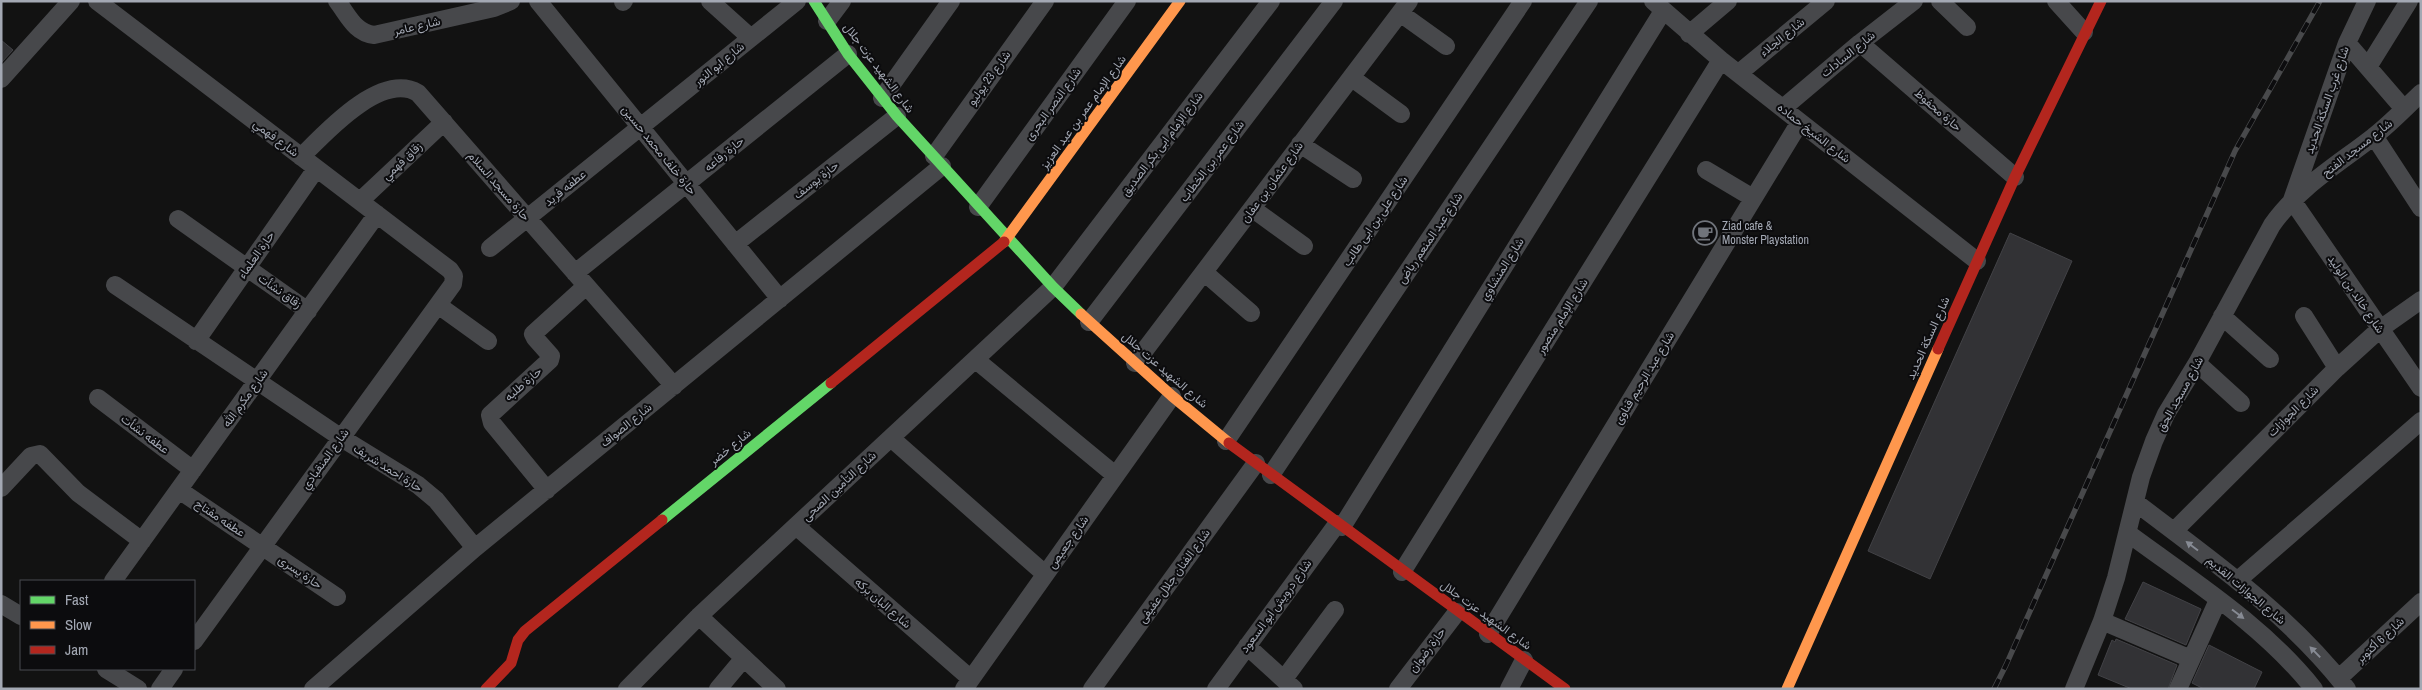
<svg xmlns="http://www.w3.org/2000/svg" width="2422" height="690" font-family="'Archivo Narrow',Vazirmatn,sans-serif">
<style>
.building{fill:#323235;stroke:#424246}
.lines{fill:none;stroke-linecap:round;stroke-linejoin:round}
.street{stroke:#47484b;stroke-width:18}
.fast{stroke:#63d668;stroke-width:11}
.slow{stroke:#ff974d;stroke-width:11}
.jam{stroke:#b3261e;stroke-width:11}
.rail-casing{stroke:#48494b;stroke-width:5.5}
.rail{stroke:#0c0c0e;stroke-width:4;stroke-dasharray:11;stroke-linecap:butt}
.oneway{fill:#878b94}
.labels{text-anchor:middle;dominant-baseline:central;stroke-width:4;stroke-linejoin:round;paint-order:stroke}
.street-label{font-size:12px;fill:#a3a8b3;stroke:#0c0c0e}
.poi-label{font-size:12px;fill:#a3a8b3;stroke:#0c0c0e;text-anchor:start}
</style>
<rect width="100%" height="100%" fill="#121212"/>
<path class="building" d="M1 40 13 50 1 63Z
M2010 233 2072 261 1930 579 1868 551Z
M2143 582 2201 609 2186 645 2125 619Z
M2116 639 2177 665 2168 689H2132L2098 675 2112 640 2115 642Z
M2209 645 2262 672 2254 689H2204L2192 683Z"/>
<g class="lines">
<path class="street" d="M97 1 450 270 454 276 453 284 194 641
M337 1C348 15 355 33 374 35L494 8 511 1
M538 1 780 299
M710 1 751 38
M1653 1 1721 60 1977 261
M1940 1 1967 27
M2056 1 2084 32
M623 2 624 1
M1400 13 1446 46
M827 21 842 1
M1689 34 1728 1
M1860 43 2015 177
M2347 43 2404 109
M2368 67 2409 1
M1739 73 1826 1
M1352 78 1401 114
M1 79 71 1
M882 98 951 1
M1783 108 1860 43 1914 1
M2374 136 2421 208
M1300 144 1353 179
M934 156 1045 1
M301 157C325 133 381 71 418 93L674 386
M1706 170 1753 198
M2292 200 2421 388
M2292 200 2347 43 2367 1
M360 201 444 122
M978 207 1127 1
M1253 209 1304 246
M178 219 308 311
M735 244 897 116
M490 248 797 1
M575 273 848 54
M1205 273 1251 313
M115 285 340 437 418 485 436 500 475 548
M438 305 488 341
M2222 316 2270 359
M2304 316 2337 368
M1089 322 1334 1
M196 341 316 169
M976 360 1115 475
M1135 363 1409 1
M2197 363 2241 403
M98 398 193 470
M891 438 1045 574
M1226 441 1523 1
M1271 475 1589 1
M1 488 31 456 40 454 78 493 142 541
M179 490 337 597
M547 490 492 423 490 415 550 360 551 356 535 338 533 334 586 286
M2135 502C2210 559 2289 614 2347 689
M796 526 971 679
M1342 527 1663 11
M2174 531 2337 368 2380 329 2421 300
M2129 534C2194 582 2263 625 2314 689
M1402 572 1721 60
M2238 580 2421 421
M113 581 377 214
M1 604 21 616
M699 616 777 689
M2102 621 2191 659
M1488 634 1800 122
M1247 646 1294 689
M106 669 138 689
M2339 678 2421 602
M1284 679 1335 610
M160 689 174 669
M313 689 475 548 942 166
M627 689 699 616 1053 287 1271 1
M718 689 744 658
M964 689 1172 396
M1092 689 1256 463
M1216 689 1337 524
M1398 689 1457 612
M1509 689 1524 660
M2074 689 2102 621 2116 578 2141 477 2154 441 2166 414 2197 363 2272 225C2298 188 2337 165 2373 137 2390 124 2405 108 2421 93
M2178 689 2218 600"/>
<path class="fast" d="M814 1 848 54 897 116 1053 287 1081 314
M662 520 831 383"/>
<path class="slow" d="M1004 242 1180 1
M1081 314 1172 396 1229 443
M1787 689 1938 349"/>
<path class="jam" d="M1938 349 2015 177 2101 1
M831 383 1004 242
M1229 443 1565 689
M486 689 511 663 518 640 525 631 662 520"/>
<g class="rail-casing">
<path id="rail" d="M1994 689 2006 665 2235 151 2320 1"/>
</g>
<use href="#rail" class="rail"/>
</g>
<defs><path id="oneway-solid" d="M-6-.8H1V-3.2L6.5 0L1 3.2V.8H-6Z" transform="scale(1.25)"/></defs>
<g class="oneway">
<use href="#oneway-solid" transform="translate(2192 546) rotate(-143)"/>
<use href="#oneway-solid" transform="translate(2238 614) rotate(37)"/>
<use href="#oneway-solid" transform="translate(2315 652) rotate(-134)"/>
</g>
<defs>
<g id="cafe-ring" transform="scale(1.25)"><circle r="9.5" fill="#0c0c0e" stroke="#70747b" stroke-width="1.5"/><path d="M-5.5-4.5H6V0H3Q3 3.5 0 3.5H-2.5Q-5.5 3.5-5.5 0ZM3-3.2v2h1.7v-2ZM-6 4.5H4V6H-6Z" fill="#70747b"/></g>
</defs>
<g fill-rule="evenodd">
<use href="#cafe-ring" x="1705" y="233"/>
</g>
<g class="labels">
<g class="street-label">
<text transform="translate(417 26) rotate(-13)">شارع عامر</text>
<text transform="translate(1782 37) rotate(-39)">شارع الجلاء</text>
<text transform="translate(1848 54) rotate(-39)">شارع السادات</text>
<text transform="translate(719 64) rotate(-39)">شارع ابو النور</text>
<text transform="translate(879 68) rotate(53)">شارع الشهيد عزت جلال</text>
<text transform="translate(989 78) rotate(-54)">شارع 23 يوليو</text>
<text transform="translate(2327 100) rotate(-71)">شارع غرب السكة الحديد</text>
<text transform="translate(1053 104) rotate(-54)">شارع النصر البحرى</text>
<text transform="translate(1938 110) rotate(41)">حارة محفوظ</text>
<text transform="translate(1083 112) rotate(-54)">شارع الإمام عمر بن عبد العزيز</text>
<text transform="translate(1814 133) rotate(38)">شارع الشيخ حماده</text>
<text transform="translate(276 138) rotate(37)">شارع فهمي</text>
<text transform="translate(1162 144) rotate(-53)">شارع الإمام ابى بكر الصديق</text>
<text transform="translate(2357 148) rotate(-38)">شارع مسجد الفتح</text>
<text transform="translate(659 150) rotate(51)">حارة خلف محمد حسين</text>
<text transform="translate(724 154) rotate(-39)">حارة رفاعه</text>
<text transform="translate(402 161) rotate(-43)">زقاق فهمي</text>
<text transform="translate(1212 161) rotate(-53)">شارع عمر بن الخطاب</text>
<text transform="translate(816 180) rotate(-38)">حارة يوسف</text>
<text transform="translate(1272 182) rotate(-54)">شارع عثمان بن عفان</text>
<text transform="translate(499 186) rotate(49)">حارة مسجد السلام</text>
<text transform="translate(565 188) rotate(-39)">عطفه فريد</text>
<text transform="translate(1375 221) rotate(-56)">شارع على بن ابى طالب</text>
<text transform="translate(1430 238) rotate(-56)">شارع عبد المنعم رياض</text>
<text transform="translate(256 255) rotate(-55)">حارة العلماء</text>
<text transform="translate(1502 269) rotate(-58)">شارع المنشاوي</text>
<text transform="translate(280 291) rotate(35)">زقاق نشأت</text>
<text transform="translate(2356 294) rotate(56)">شارع خالد بن الوليد</text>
<text transform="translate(1562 316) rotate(-58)">شارع الإمام منصور</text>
<text transform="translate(1928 338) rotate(-66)">شارع السكة الحديد</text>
<text transform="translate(1165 370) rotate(41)">شارع الشهيد عزت جلال</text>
<text transform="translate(1644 378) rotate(-59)">شارع عبد الرحيم قناوى</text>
<text transform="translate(523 384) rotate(-41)">حارة طلبه</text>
<text transform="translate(2180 394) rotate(-61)">شارع مسجد الحق</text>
<text transform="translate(245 398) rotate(-54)">شارع مكرم الله</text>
<text transform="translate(2293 411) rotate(-45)">شارع الجوازات</text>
<text transform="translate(626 425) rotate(-39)">شارع الصواف</text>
<text transform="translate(145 434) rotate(37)">عطفه نشأت</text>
<text transform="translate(730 447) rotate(-39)">شارع خضر</text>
<text transform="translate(325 459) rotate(-54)">شارع المنقبادي</text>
<text transform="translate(388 468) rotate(32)">حارة احمد شريف</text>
<text transform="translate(839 486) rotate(-43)">شارع التأمين الصحى</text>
<text transform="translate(220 518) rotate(34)">عطفه مفتاح</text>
<text transform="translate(1068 542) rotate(-55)">شارع جعيص</text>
<text transform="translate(300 572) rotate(34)">حارة يسرى</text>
<text transform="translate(1174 576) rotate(-54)">شارع الفنان جلال عفيفى</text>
<text transform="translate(2246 590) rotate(40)">شارع الجوازات القديم</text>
<text transform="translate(883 603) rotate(41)">شارع البان بركه</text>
<text transform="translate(1276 606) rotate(-54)">شارع درويش ابو السعود</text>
<text transform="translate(1486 615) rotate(36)">شارع الشهيد عزت جلال</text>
<text transform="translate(2380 640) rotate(-43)">شارع 6 أكتوبر</text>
<text transform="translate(1427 650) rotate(-53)">حارة رضوان</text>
</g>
<g class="poi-label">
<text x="1722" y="226">Ziad cafe &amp;<tspan x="1722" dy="14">Monster Playstation</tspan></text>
</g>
</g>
<rect width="2422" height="690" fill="none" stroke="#a3a8b3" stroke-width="5"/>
<rect x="20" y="580" width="175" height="90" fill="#0c0c0e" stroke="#484a50"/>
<rect x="30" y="596" width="25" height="8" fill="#63d668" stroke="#484a50"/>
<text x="65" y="605" font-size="15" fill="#a3a8b3">Fast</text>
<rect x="30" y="621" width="25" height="8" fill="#ff974d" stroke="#484a50"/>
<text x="65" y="630" font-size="15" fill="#a3a8b3">Slow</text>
<rect x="30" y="646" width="25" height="8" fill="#b3261e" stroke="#484a50"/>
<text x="65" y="655" font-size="15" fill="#a3a8b3">Jam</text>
</svg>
